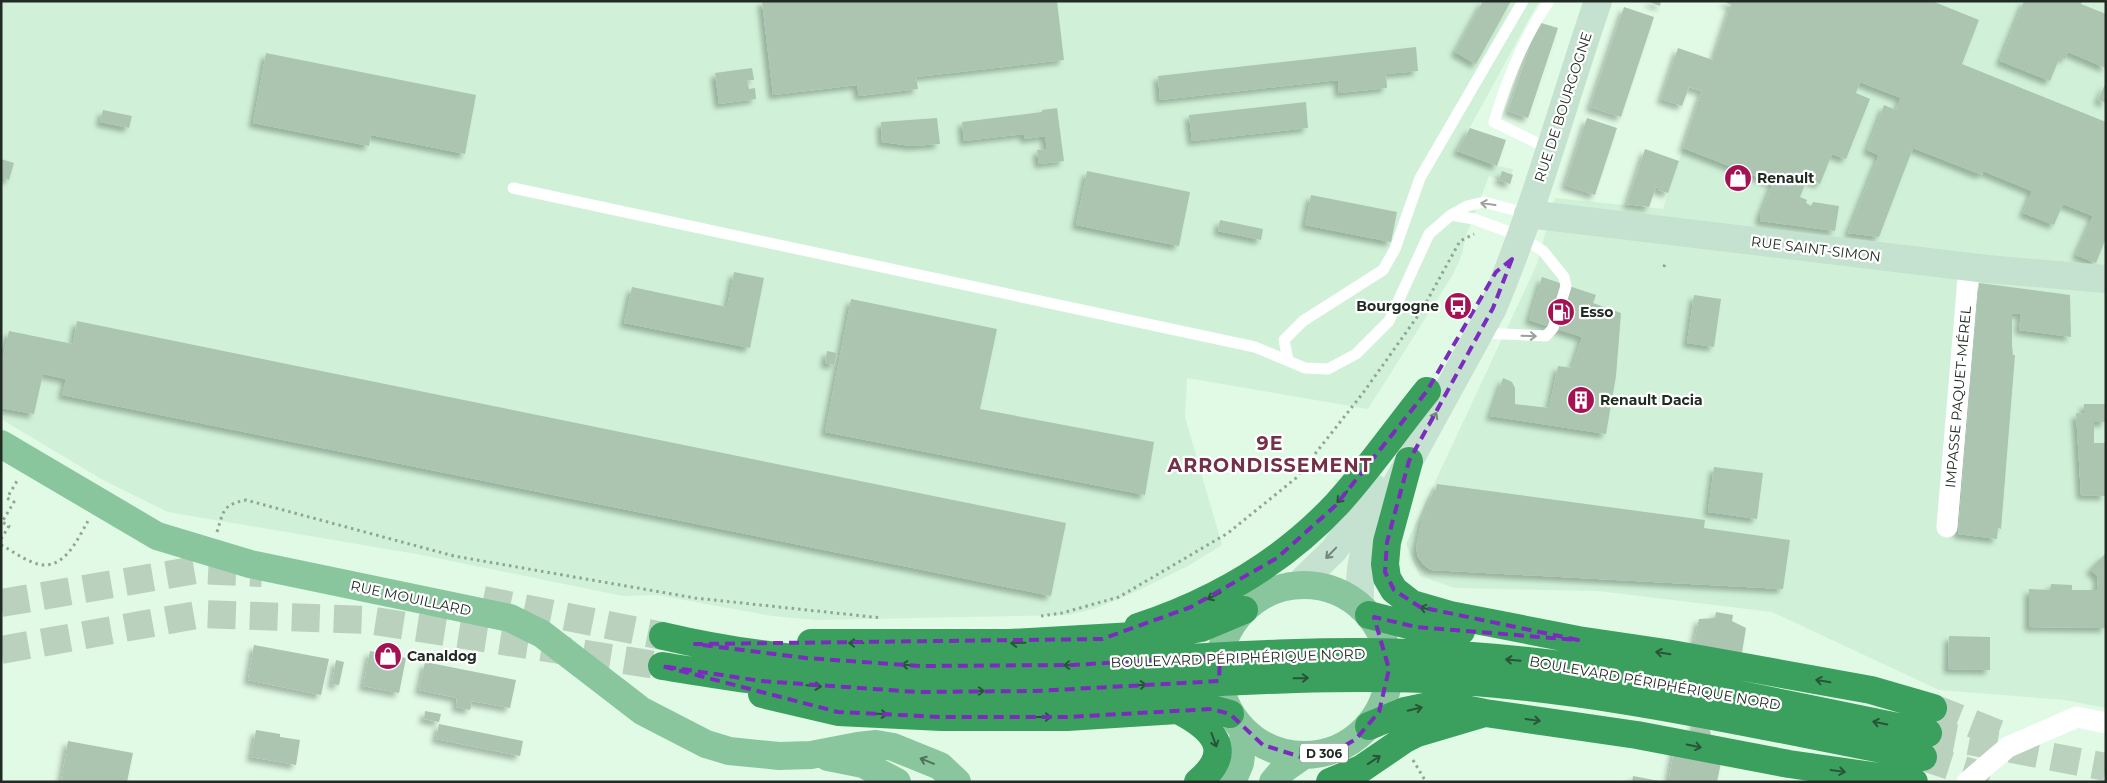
<svg xmlns="http://www.w3.org/2000/svg" width="2107" height="783" font-family="Montserrat,sans-serif">
<style>
.built{fill:#d0f1d7}
.building{fill:#abc5b1;filter:url(#shadow)}
.lines{fill:none;stroke-linecap:round;stroke-linejoin:round}
.highway-tunnel{stroke:#bad1be;stroke-width:28;stroke-dasharray:28 14;stroke-linecap:butt}
.path{stroke:#91a495;stroke-width:3;stroke-dasharray:2.5 4;stroke-linecap:butt}
.lane{stroke:#fff;stroke-width:11}
.street{stroke:#fff;stroke-width:21}
.secondary{stroke:#c4e2cf;stroke-width:28}
.primary{stroke:#89c69e;stroke-width:28}
.highway{stroke:#3ba05e;stroke-width:28}
.oneway{stroke:#9ba09c}
.oneway2{stroke:#728679}
.oneway3{stroke:#2a5438}
.oneway4{stroke:#50715a}
.marked{fill:none;stroke:#7b2cbf;stroke-width:4;stroke-dasharray:10 6;stroke-linejoin:round}
.labels{text-anchor:middle;dominant-baseline:central;stroke-width:4.5;stroke-linejoin:round;paint-order:stroke}
.shield{fill:#fff;stroke:#646b65;stroke-width:1}
.shield-label{font-size:12px;font-weight:bold;fill:#212b23}
.street-label{font-size:14px;fill:#212b23;stroke:#fff}
.poi-label{font-size:14px;font-weight:bold;fill:#212b23;stroke:#fff;text-anchor:start}
.district-label{font-size:19px;font-weight:bold;letter-spacing:1px;fill:#753047;stroke:#fff}
</style>
<defs>
<filter id="shadow"><feDropShadow dx="-4.5" dy="4.5" stdDeviation="2.5" flood-color="#0004"/></filter>
</defs>
<rect width="100%" height="100%" fill="#e0fae5"/>
<path class="built" d="M1 1H1539L1457 151 1497 166 1513 169 1510 184 1489 176 1466 236 1461 257 1452 276 1368 409 1187 378 1185 417 1222 545 1188 566 1133 593 1097 608 1069 615 816 620 772 616 657 595 623 596 422 555 168 512 103 480 1 419Z
M1743 1H2106V708L2065 700 1939 690 1772 612 1598 591 1455 588 1420 576 1406 544 1537 264 1555 198 1663 209 1731 5Z"/>
<path class="building" d="M762 1H1057L1064 60 916 77 918 89 859 96 857 85 773 95Z
M1483 1H1511L1476 64 1455 52Z
M1647 1H1661L1660 6Z
M1723 1H1932L1979 20 1962 64 2106 122V238L2096 263 2076 255 2093 216 2063 204 2054 225 2023 213 2032 191 1983 171 1982 175 1913 148 1879 237 1848 233 1879 155 1867 150 1884 105 1896 110 1901 98 1860 82 1856 93 1870 99 1846 159 1832 154 1820 184 1807 179 1800 197 1807 200 1806 203 1811 206 1813 202 1839 206 1835 231 1760 221V215L1773 183 1683 148 1702 91 1689 87 1682 106 1661 99 1678 48 1713 60 1731 5Z
M2024 1H2082L2081 4 2106 14V68L2068 52 2065 59 2060 57 2050 81 2000 61Z
M1624 7 1654 17 1621 117 1590 107Z
M1538 22 1558 28 1528 118 1508 111Z
M1416 47 1418 71 1386 74 1387 88 1339 93 1338 80 1160 100 1158 76Z
M266 53 476 95 465 154 371 135 369 146 253 123Z
M752 68 754 80H747L749 89 755 88 756 99 719 104 715 73Z
M2106 82V103L2098 100Z
M1306 102 1308 128 1192 141 1189 115Z
M1057 108 1064 161 1039 164 1037 150 1047 149 1045 136 1025 139 1024 134 964 141 962 122 1042 112V110Z
M103 110 132 116 129 128 100 122Z
M937 118 940 144 912 146 882 142 881 122Z
M1587 118 1617 128 1595 195 1565 185Z
M1470 128 1506 140 1497 166 1457 151Z
M1645 149 1679 161 1668 193 1658 190V188L1656 187 1649 207 1627 204Z
M1 159 14 163 9 180 1 177Z
M1087 171 1190 192 1179 246 1076 225Z
M1502 171 1513 175 1510 184 1499 180Z
M1311 195 1397 212 1391 242 1305 225Z
M1220 220 1263 229 1261 240 1218 231Z
M734 272 764 278 750 348 624 323 632 287 727 307Z
M1542 277 1596 295 1593 303 1621 313 1616 376 1606 434 1490 416 1503 378 1512 382 1515 388V404L1549 408 1558 366 1572 368 1582 337 1529 320Z
M1979 283 2070 295 2071 337 2019 330 2021 314 2012 313V345L2013 355H2015L2001 529 1998 528 1997 539 1958 534Z
M1694 295 1721 299 1714 347 1687 343Z
M851 299 997 329 980 409 1154 442 1145 495 825 432Z
M77 321 1066 523 1051 596 62 395 66 379 43 374 34 414 1 408V366L9 331 73 344Z
M827 351 837 353 834 365 825 363Z
M2084 404H2106V422H2094V443H2106L2105 496 2081 495 2076 413 2084 414Z
M1714 467 1763 473 1757 519 1708 512Z
M1437 484 1705 520 1704 528 1790 540 1783 589 1431 570 1424 565 1418 557 1416 548 1422 519 1433 492H1435Z
M2106 553V628L2029 627V589L2050 590 2051 584 2072 585V590H2097L2098 577 2090 569Z
M1716 612 1733 615 1732 621 1746 628 1738 677 1722 675 1710 730 1711 735 1726 738 1717 782H1677L1669 778 1678 729 1693 732 1704 676V671L1689 668 1699 619 1715 618Z
M1949 636 1990 637V670L1948 669Z
M254 645 329 659 321 695 248 680Z
M370 651 406 658 399 693 363 686Z
M336 660 344 662 339 685 332 684Z
M425 662 516 680 510 708 472 701 470 710 456 707 457 698 419 690Z
M425 711 441 714 439 722 424 719Z
M439 724 523 741 520 756 436 739Z
M256 730 280 734V737L300 740 296 765 251 757Z
M68 741 133 753 127 782H61Z
M1633 776 1659 781V782H1632Z"/>
<g class="lines">
<path class="highway-tunnel" d="M483 600 663 636
M1 603 196 570 262 573
M1 650 202 614 368 620 662 666
M1933 708 1999 734
M1928 733 2106 767
M1923 757 2001 782"/>
<path class="path" d="M1664 267 1665 263
M217 532C224 509 223 505 246 500L454 556 695 598 882 618
M1 539 9 526 2 522 14 502 7 498 17 481
M1 545C11 550 21 558 32 562 62 575 76 542 88 521
M1041 616 1062 613 1119 597 1228 533 1296 478 1363 393 1422 310 1460 241 1474 234
M1413 760 1426 782"/>
<path class="lane" d="M1549 1C1523 39 1507 78 1494 122L1549 149
M513 188 1255 347 1305 368 1328 369 1356 354 1389 321 1429 234 1451 215 1467 206 1484 202 1528 214
M1451 215 1474 219 1520 236 1543 251 1564 277 1566 286 1553 328 1546 336 1480 333
M1288 360 1284 340 1303 321 1383 270 1395 249 1420 178 1523 1"/>
<path class="street" d="M1947 527 1969 267
M1967 782 2008 747 2077 717 2106 723"/>
<path class="secondary" d="M1528 214 1987 269 2106 279
M1298 585 1334 550 1362 510 1374 488
M1360 605C1359 574 1361 554 1374 525L1493 308C1535 208 1563 103 1598 1"/>
<path class="primary" d="M1 444 157 536 250 564 510 618 542 634 642 711 706 744 729 751 779 756 811 755 858 746 876 744 893 747 940 766 957 782
M1219 670a85 85 0 1 1 170 0a85 85 0 1 1-170 0Z
M828 757 863 764 897 782
M1232 782 1240 763 1244 731
M1273 782 1284 769 1301 757"/>
<path class="highway" d="M1409 461 1387 542 1385 564 1387 578 1394 590 1412 604 1450 615 1578 640 1666 653 1871 690 1933 708
M1369 615 1416 627 1461 631
M1138 627C1214 602 1282 563 1337 504 1369 469 1397 428 1427 391
M663 636C794 667 943 671 1077 664 1188 659 1298 649 1410 653 1585 657 1757 699 1928 733
M811 643H1010L1169 634 1201 628 1244 610
M662 666C695 671 729 677 763 681 854 691 945 694 1037 691 1167 687 1295 674 1425 679 1593 686 1758 726 1923 757
M762 694 838 712 942 717H1067L1193 709H1212L1230 714
M1178 710C1211 727 1237 750 1198 782
M1369 726 1405 711 1429 706 1445 705 1485 713 1637 735 1789 764 1914 782
M1330 782 1361 769 1405 739 1417 733 1481 714"/>
</g>
<defs><path id="oneway-shaft" d="M-6 0H5M1.5-3L5.5 0L1.5 3" fill="none" stroke-width="1.6" stroke-linecap="round" stroke-linejoin="round" transform="scale(1.25)"/></defs>
<g class="oneway">
<use href="#oneway-shaft" transform="translate(1488 204) rotate(-172)"/>
<use href="#oneway-shaft" transform="translate(1529 336) rotate(2)"/>
</g>
<g class="oneway2">
<use href="#oneway-shaft" transform="translate(1433 419) rotate(-61)"/>
<use href="#oneway-shaft" transform="translate(1331 553) rotate(134)"/>
</g>
<g class="oneway3">
<use href="#oneway-shaft" transform="translate(1342 497) rotate(132)"/>
<use href="#oneway-shaft" transform="translate(1214 596) rotate(154)"/>
<use href="#oneway-shaft" transform="translate(1427 609) rotate(-164)"/>
<use href="#oneway-shaft" transform="translate(856 643) rotate(180)"/>
<use href="#oneway-shaft" transform="translate(1018 643) rotate(178)"/>
<use href="#oneway-shaft" transform="translate(1663 653) rotate(-171)"/>
<use href="#oneway-shaft" transform="translate(1513 660) rotate(-175)"/>
<use href="#oneway-shaft" transform="translate(909 665) rotate(-177)"/>
<use href="#oneway-shaft" transform="translate(1071 665) rotate(178)"/>
<use href="#oneway-shaft" transform="translate(1301 678) rotate(-1)"/>
<use href="#oneway-shaft" transform="translate(1823 681) rotate(-170)"/>
<use href="#oneway-shaft" transform="translate(1139 685) rotate(-3)"/>
<use href="#oneway-shaft" transform="translate(814 686) rotate(5)"/>
<use href="#oneway-shaft" transform="translate(977 691)"/>
<use href="#oneway-shaft" transform="translate(1415 709) rotate(-13)"/>
<use href="#oneway-shaft" transform="translate(880 714) rotate(3)"/>
<use href="#oneway-shaft" transform="translate(1044 717)"/>
<use href="#oneway-shaft" transform="translate(1533 720) rotate(8)"/>
<use href="#oneway-shaft" transform="translate(1880 723) rotate(-169)"/>
<use href="#oneway-shaft" transform="translate(1214 740) rotate(70)"/>
<use href="#oneway-shaft" transform="translate(1694 746) rotate(11)"/>
<use href="#oneway-shaft" transform="translate(1374 760) rotate(-34)"/>
<use href="#oneway-shaft" transform="translate(1838 771) rotate(8)"/>
</g>
<use class="oneway4" href="#oneway-shaft" transform="translate(927 761) rotate(-158)"/>
<path class="marked" d="M1512 259 1493 308 1409 461 1387 542 1385 572 1394 590 1420 607 1578 640 1416 627 1374 617 1389 669 1379 712 1356 739 1339 749 1301 757 1263 745 1230 714 1212 709 1067 717H942L838 712 662 666 761 681 917 692 1036 691 1219 681 1220 656 1073 665 920 666 806 658 695 644 1102 639 1191 607 1277 558 1335 506 1427 391 1496 272Z"/>
<defs>
<g id="shop-disc" transform="scale(1.4375)"><circle r="9.5" fill="#a41254" stroke="#fff"/><path d="M-5-2.5h2.3a2.7 3.5 0 0 1 5.4 0H5L5.5 6h-11ZM-1.5-2.5h3a1.5 2.3 0 0 0-3 0Z" fill="#fff"/></g>
<g id="bus-disc" transform="scale(1.4375)"><circle r="9.5" fill="#a41254" stroke="#fff"/><path d="M-5-6H5V4H4V6H2V4H-2V6H-4V4H-5ZM-3.5-4V0h7V-4ZM-3.5 1.2v1.5H-2V1.2ZM2 1.2v1.5H3.5V1.2Z" fill="#fff"/></g>
<g id="fuel-disc" transform="scale(1.4375)"><circle r="9.5" fill="#a41254" stroke="#fff"/><path d="M-5.5-6h7V0h2V4h1.3V-2.5L3-4.5l.8-.8L6-3V5H2.5V1h-1V6h-7ZM-4.2-4.7v3.2H.2V-4.7Z" fill="#fff"/></g>
<g id="building-disc" transform="scale(1.4375)"><circle r="9.5" fill="#a41254" stroke="#fff"/><path d="M-4-6H4V6H1V3H-1V6H-4ZM-2.5-4.3h1.7v1.8h-1.7ZM.8-4.3h1.7v1.8H.8ZM-2.5-1h1.7V.8h-1.7ZM.8-1h1.7V.8H.8Z" fill="#fff"/></g>
</defs>
<g fill-rule="evenodd">
<use href="#shop-disc" x="1738" y="178"/>
<use href="#bus-disc" x="1458" y="306"/>
<use href="#fuel-disc" x="1561" y="312"/>
<use href="#building-disc" x="1581" y="400"/>
<use href="#shop-disc" x="388" y="656"/>
</g>
<g class="labels">
<rect class="shield" x="1300" y="743.5" width="48" height="19" rx="4"/>
<g class="shield-label">
<text x="1324" y="753">D 306</text>
</g>
<g class="street-label">
<text transform="translate(1563 107) rotate(-72)">RUE DE BOURGOGNE</text>
<text transform="translate(1816 249) rotate(7)">RUE SAINT-SIMON</text>
<text transform="translate(1958 397) rotate(-85)">IMPASSE PAQUET-MÉREL</text>
<text transform="translate(411 598) rotate(12)">RUE MOUILLARD</text>
<text transform="translate(1238 658) rotate(-2)">BOULEVARD PÉRIPHÉRIQUE NORD</text>
<text transform="translate(1655 683) rotate(10)">BOULEVARD PÉRIPHÉRIQUE NORD</text>
</g>
<g class="poi-label">
<text x="1757" y="178">Renault</text>
<text x="1439" y="306" text-anchor="end">Bourgogne</text>
<text x="1580" y="312">Esso</text>
<text x="1600" y="400">Renault Dacia</text>
<text x="407" y="656">Canaldog</text>
</g>
<g class="district-label">
<text x="1270" y="443">9E<tspan x="1270" dy="22">ARRONDISSEMENT</tspan></text>
</g>
</g>
<rect width="2107" height="783" fill="none" stroke="#212b23" stroke-width="5"/>
</svg>
